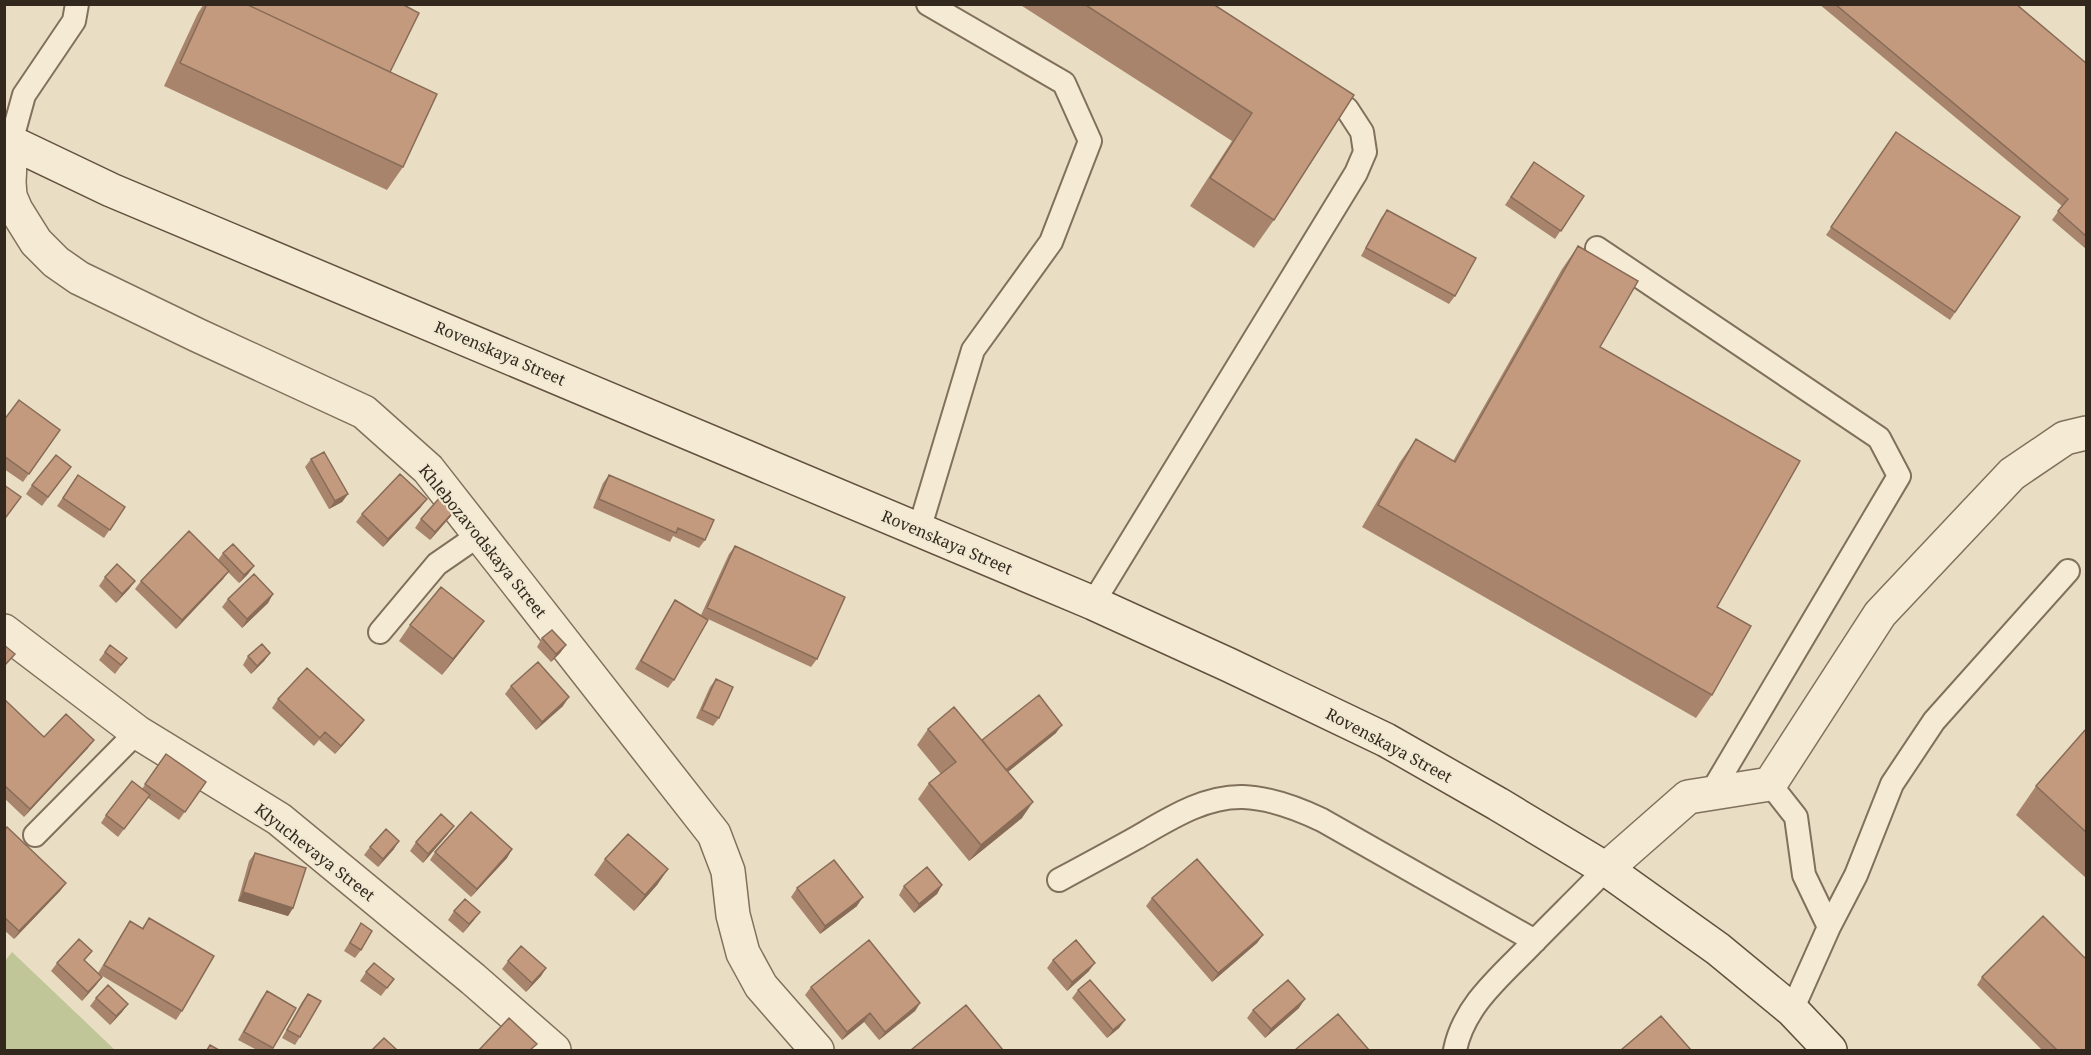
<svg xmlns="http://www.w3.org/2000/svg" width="2091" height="1055" font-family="'Noto Serif',serif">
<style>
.green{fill:#c0c698}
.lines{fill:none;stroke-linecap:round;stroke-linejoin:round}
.lane-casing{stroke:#81705c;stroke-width:26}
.street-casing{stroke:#81705c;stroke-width:36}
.secondary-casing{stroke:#63513f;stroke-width:36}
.lane{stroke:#f5ebd5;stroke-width:22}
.street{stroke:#f5ebd5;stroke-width:33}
.secondary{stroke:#f5ebd5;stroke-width:33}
.wall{fill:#a8846c}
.shaded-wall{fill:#886c58}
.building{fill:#c39a7d;stroke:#886c58;stroke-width:1.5}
.labels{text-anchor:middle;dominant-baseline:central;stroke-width:4.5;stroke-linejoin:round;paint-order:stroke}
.street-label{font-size:16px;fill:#33281e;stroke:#f1e8d2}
</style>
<rect width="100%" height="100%" fill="#e9dec3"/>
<path class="green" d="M12 952 115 1050H5V961Z"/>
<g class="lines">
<g class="lane-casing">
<path id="lane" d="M11 142 24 95 74 21 77 4
M1597 248 1879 438 1899 476 1711 793
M919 530 973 350 1051 242 1090 141 1064 83 928 4
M1093 603 1356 173 1365 152 1362 132 1347 109 1320 91
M380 632 437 564 479 535
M1770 784 1796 817 1804 875 1829 927 1792 1010
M35 835 137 732
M1059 880C1085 866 1111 852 1136 838 1169 819 1204 796 1243 797 1271 798 1297 808 1322 820L1535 941
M1829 927 1856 875 1892 784 1934 721 2068 571
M1455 1050C1463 1009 1496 980 1525 951 1552 923 1579 897 1606 869"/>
</g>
<g class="street-casing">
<path id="street" d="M11 142 9 182 10 196 16 210 36 242 56 262 79 278 197 335 364 412 428 469 714 834 728 871 733 915 743 953 761 986 817 1050
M4 631 137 732 279 819 473 979 554 1050
M1606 869 1688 797 1770 784 1880 614 2012 474 2065 438 2086 433"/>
</g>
<g class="secondary-casing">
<path id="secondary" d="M4 139 111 190 1093 603 1229 665 1386 740 1498 804 1606 869 1718 949 1792 1010 1830 1050"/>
</g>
<use href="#lane" class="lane"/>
<use href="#street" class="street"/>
<use href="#secondary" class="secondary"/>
</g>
<path class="wall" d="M204 4H402L390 72 403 167 387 190 164 86 198 13Z
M1019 4H1213L1354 95 1274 220 1254 248 1190 206 1232 141Z
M1819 4H2016L2086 63V249L2052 220 2062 206Z
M1896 132 2020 217 1950 320 1826 235Z
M1534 162 1584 196 1555 239 1505 205Z
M1387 210 1455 296 1449 304 1361 256 1381 218Z
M1578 246 1600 347 1717 607 1712 695 1696 718 1362 527 1400 462 1416 439 1453 461 1562 269Z
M4 420 60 430 23 482 4 469Z
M311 459 348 494 342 502 329 509 305 467Z
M71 467 42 506 26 494 32 485Z
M78 475 125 507 104 538 57 506Z
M609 475 705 540 699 548 673 536 670 542 593 508 603 483Z
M421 507 383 547 356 522 362 514Z
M451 516 430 540 415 528 421 519Z
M735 546 817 659 811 667 708 619 674 680 668 688 635 669 669 609 675 600 701 615 729 554Z
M223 553 254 566 248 574 239 583 228 572 223 579 176 629 135 589 141 581 218 560Z
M105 577 135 581 129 589 116 603 99 586Z
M273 594 268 603 242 628 222 607 228 599Z
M484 621 472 637 442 675 399 641 410 625Z
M542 638 566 645 560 653 551 662 537 647Z
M110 645 127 658 115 674 99 660Z
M270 653 264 661 251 674 243 665 248 656Z
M716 679 719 718 713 726 696 718 710 687Z
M511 686 563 706 536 730 505 694Z
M4 699 44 737 88 748 24 817 4 798Z
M278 699 364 720 358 728 335 754 319 740 314 746 272 708Z
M928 729 982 740 1056 733 1008 772 1022 818 969 861 918 799 929 783 941 774 917 745Z
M2086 729V878L2016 815 2036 786Z
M166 754 206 782 179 820 148 798 118 837 101 823 106 815 142 789Z
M4 830 66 883 60 891 14 939 4 930Z
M448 834 423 863 410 851 416 842Z
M370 847 394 849 378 867 364 855Z
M512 849 507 858 471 897 430 860 435 852Z
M255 853 293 908 288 916 238 901 249 861Z
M605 859 668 869 657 885 634 911 594 875Z
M942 885 937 894 914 913 899 895 904 886Z
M797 888 857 906 820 934 791 897Z
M1152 898 1263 935 1257 943 1212 982 1146 906Z
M454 911 474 920 463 933 448 920Z
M149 918 182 1011 176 1020 99 974 102 977 96 985 82 1001 51 971 57 963 85 961 98 973 130 921 142 928Z
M361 923V950L355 958 344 951Z
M1053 960 1089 971 1067 991 1047 968Z
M508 961 546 968 541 976 526 992 502 969Z
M366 972 394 979 381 996 360 981Z
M1982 977 2086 1050H2042L1977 985Z
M811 987 920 1003 915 1011 879 1040 864 1022 842 1040 805 995Z
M1078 990 1125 1020 1119 1028 1107 1038 1072 998Z
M267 991 296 1008 272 1050H257L238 1040 261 999Z
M308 994 300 1037 295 1045 282 1038 302 1002Z
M96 998 128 1004 122 1012 110 1025 90 1006Z
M1299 1008 1265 1038 1247 1018 1253 1010Z"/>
<path class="shaded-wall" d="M348 494 342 502 329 509 335 501Z
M427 499 421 507 383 547 388 539Z
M457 508 451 516 430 540 435 532Z
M254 566 248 574 239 583 244 575Z
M229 571 223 579 176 629 182 620Z
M135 581 129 589 116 603 122 594Z
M273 594 268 603 242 628 247 619Z
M484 621 472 637 442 675 453 659Z
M566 645 560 653 551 662 556 654Z
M270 653 264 661 251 674 257 666Z
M569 697 563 706 536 730 542 722Z
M364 720 358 728 335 754 341 746Z
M1062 725 1056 733 999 779 1005 771Z
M94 740 88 748 24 817 30 809Z
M1033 802 1022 818 969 861 981 845Z
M454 826 448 834 423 863 428 854Z
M399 841 394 849 378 867 383 859Z
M512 849 507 858 471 897 477 889Z
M668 869 657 885 634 911 645 895Z
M66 883 60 891 14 939 19 931Z
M942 885 937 894 914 913 919 904Z
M243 892 293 908 288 916 238 901Z
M863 897 857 906 820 934 825 926Z
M480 912 474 920 463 933 469 924Z
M1263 935 1257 943 1212 982 1218 973Z
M1095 963 1089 971 1067 991 1072 982Z
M546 968 541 976 526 992 532 983Z
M102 977 96 985 82 1001 88 992Z
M1305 999 1299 1008 1265 1038 1271 1029Z
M920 1003 915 1011 879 1040 885 1032Z
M128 1004 122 1012 110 1025 116 1016Z
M870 1013 864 1022 842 1040 847 1032Z
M1125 1020 1119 1028 1107 1038 1113 1030Z"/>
<path class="building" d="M207 4H246L437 94 403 167 180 63Z
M246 4H402L419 13 390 72Z
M1084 4H1213L1354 95 1274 220 1210 178 1252 113Z
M1835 4H2016L2086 63V236L2058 211 2068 199Z
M1896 132 2020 217 1955 312 1831 227Z
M1534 162 1584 196 1561 231 1511 197Z
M1387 210 1476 258 1455 296 1366 248Z
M1578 246 1638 281 1600 347 1800 461 1717 607 1751 626 1712 695 1378 505 1416 439 1455 462Z
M19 400 60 430 29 474 4 456V420Z
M324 452 348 494 335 501 311 459Z
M56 455 71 467 48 497 32 485Z
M400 474 427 499 388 539 362 514Z
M78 475 125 507 110 530 63 498Z
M609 475 714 520 705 540 678 528 676 533 599 499Z
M4 485 21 497 6 517 4 516Z
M442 495 457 508 435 532 421 519Z
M189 531 229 571 182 620 141 581Z
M233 544 254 566 244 575 223 553Z
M735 546 845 597 817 659 707 608Z
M117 564 135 581 122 594 105 577Z
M254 574 273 594 247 619 228 599Z
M441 587 484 621 453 659 410 625Z
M675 600 708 620 674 680 641 661Z
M552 630 566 645 556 654 542 638Z
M262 644 270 653 257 666 248 656Z
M4 645 15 654 4 666Z
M110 645 127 658 121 665 105 652Z
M538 662 569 697 542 722 511 686Z
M307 668 364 720 341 746 325 732 320 738 278 699Z
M716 679 733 687 719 718 702 710Z
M1039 695 1062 725 1006 770 982 740Z
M4 699 44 737 66 714 94 740 30 809 4 785Z
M954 707 1033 802 981 845 929 783 956 762 928 729Z
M2086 729V832L2036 786Z
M166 754 206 782 185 812 145 784Z
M132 781 150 795 124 829 106 815Z
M471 812 512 849 477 889 435 852Z
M441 814 454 826 428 854 416 842Z
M7 827 66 883 19 931 4 917V830Z
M386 829 399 841 383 859 370 847Z
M628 834 668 869 645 895 605 859Z
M255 853 306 868 293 908 243 892Z
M1197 859 1263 935 1218 973 1152 898Z
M834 860 863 897 825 926 797 888Z
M927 867 942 885 919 904 904 886Z
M465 899 480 912 469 924 454 911Z
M2043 916 2086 959V1050H2057L1982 977Z
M149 918 214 956 182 1011 104 965 130 921 143 929Z
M361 923 372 931 361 950 350 943Z
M79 939 92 951 84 960 102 977 88 992 57 963Z
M869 940 920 1003 885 1032 870 1013 847 1032 811 987Z
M1076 940 1095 963 1072 982 1053 960Z
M521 946 546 968 532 983 508 961Z
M374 963 394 979 387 988 366 972Z
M1090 980 1125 1020 1113 1030 1078 990Z
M1288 980 1305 999 1271 1029 1253 1010Z
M108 985 128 1004 116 1016 96 998Z
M267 991 296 1008 273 1048 244 1032Z
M308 994 321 1001 300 1037 287 1030Z
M966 1005 1003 1050H911Z
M1338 1014 1369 1050H1295Z
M1661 1016 1691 1050H1621Z
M509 1018 537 1044 530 1050H479Z
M384 1038 397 1050H372Z
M210 1045 219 1050H207Z"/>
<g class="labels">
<g class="street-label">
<text transform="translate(500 353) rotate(23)">Rovenskaya Street</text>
<text transform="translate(483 541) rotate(51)">Khlebozavodskaya Street</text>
<text transform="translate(947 542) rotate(23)">Rovenskaya Street</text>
<text transform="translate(1389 745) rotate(28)">Rovenskaya Street</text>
<text transform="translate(315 852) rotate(38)">Klyuchevaya Street</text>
</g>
</g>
<rect width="2091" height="1055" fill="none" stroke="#33281e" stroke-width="12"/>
</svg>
